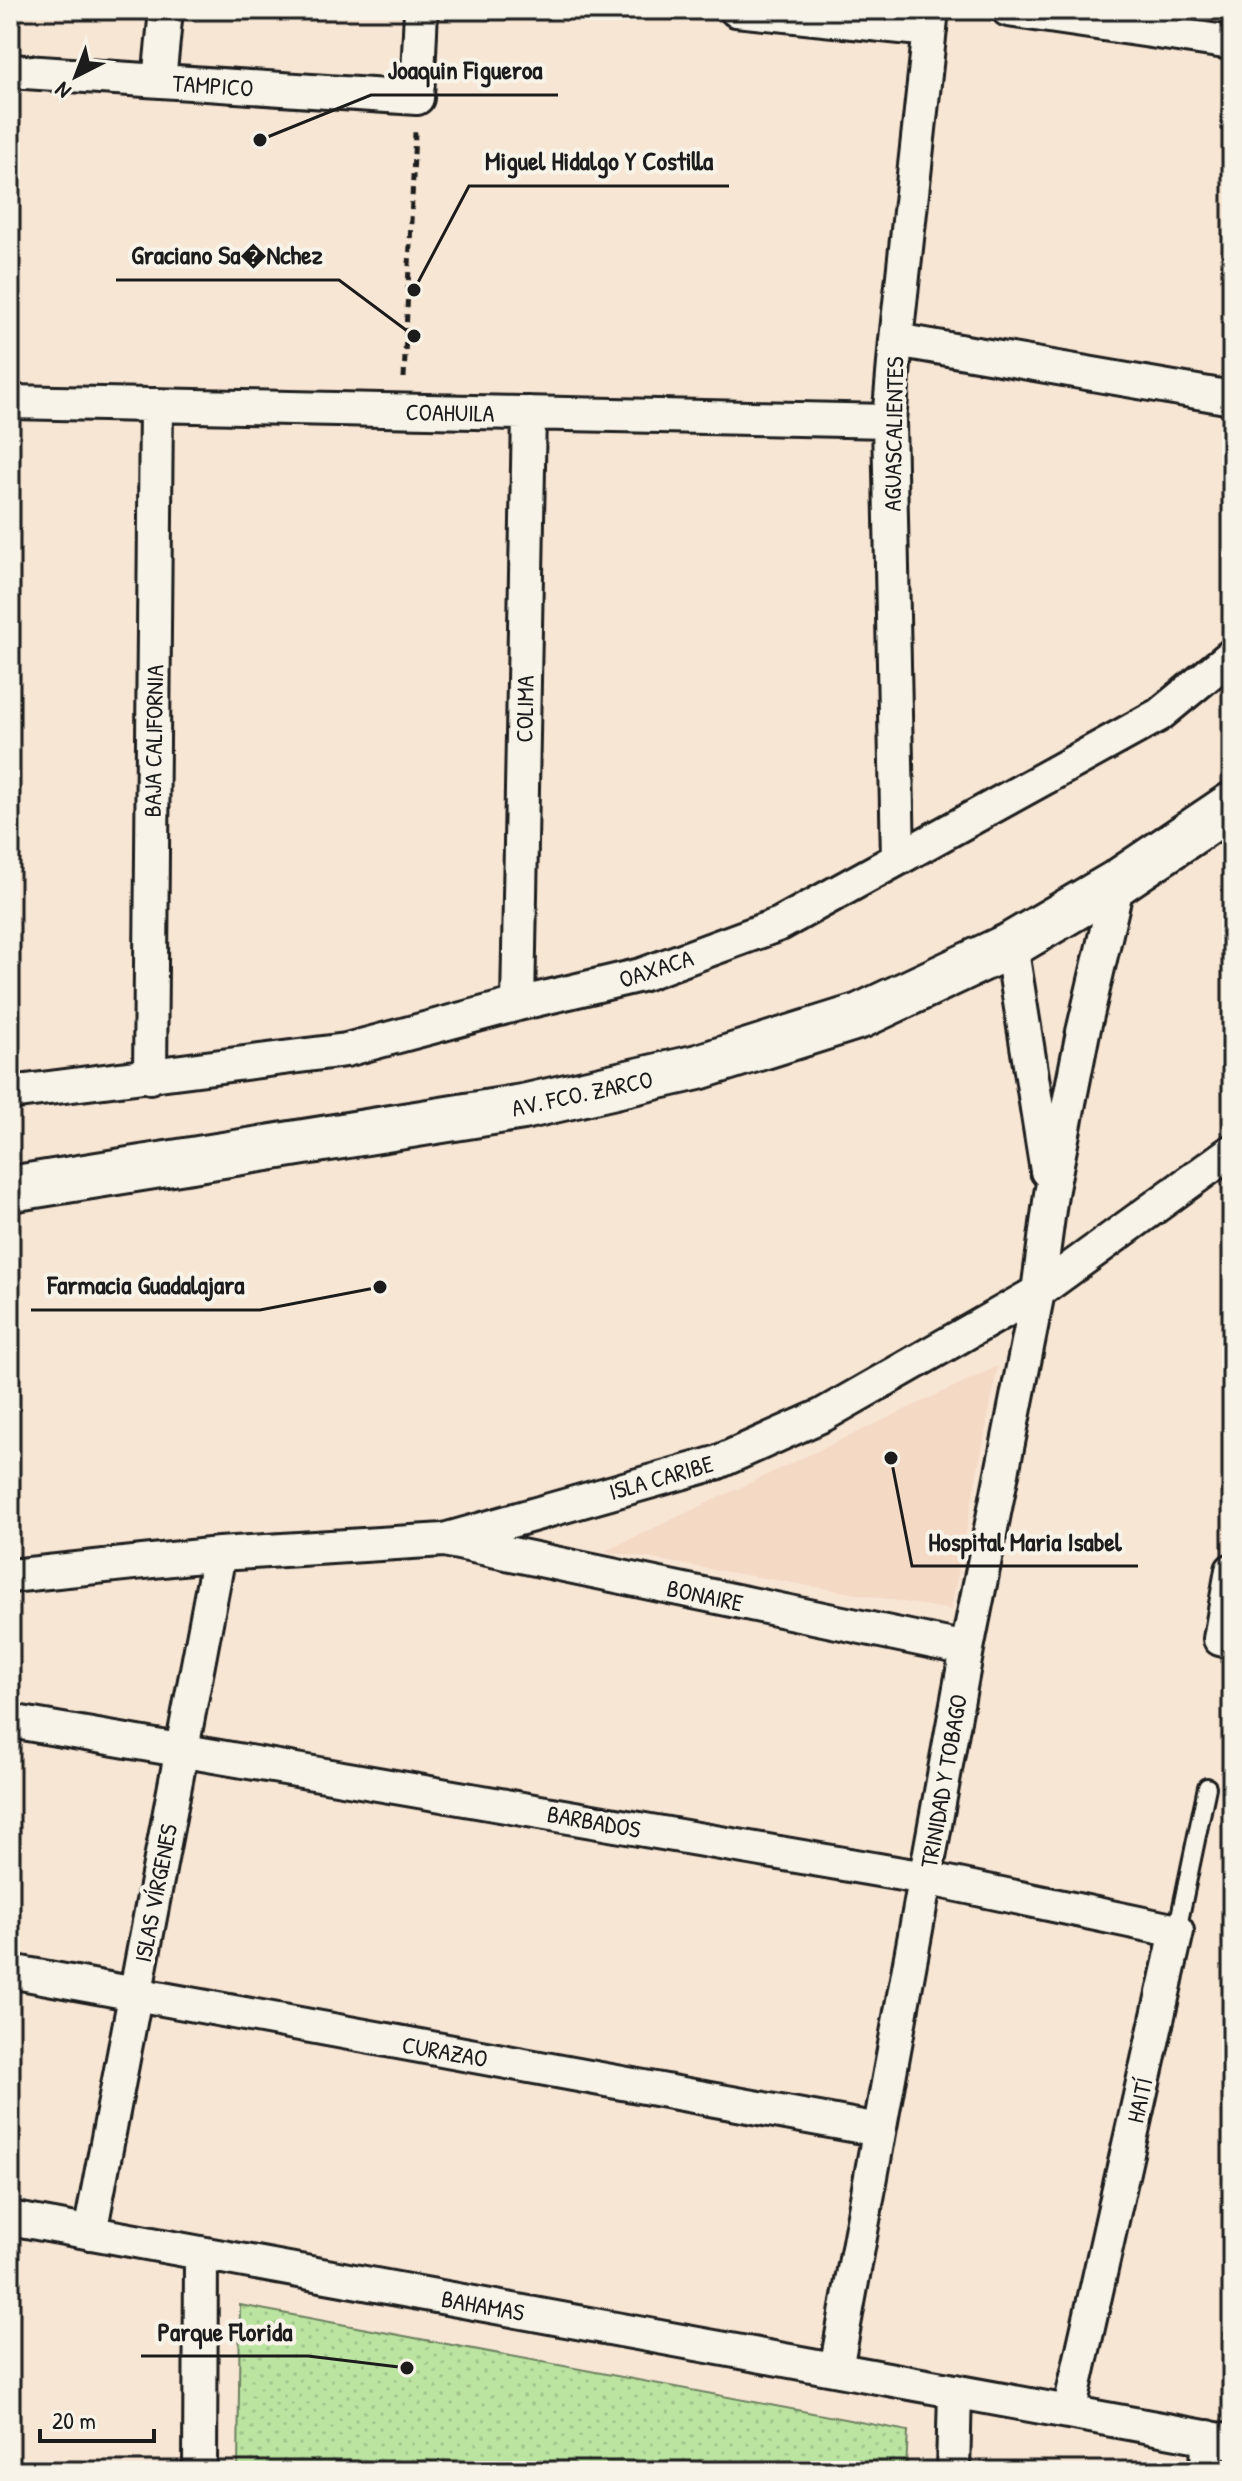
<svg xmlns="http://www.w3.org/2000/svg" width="1242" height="2481" font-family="'Patrick Hand',sans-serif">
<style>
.built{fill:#f4d9c5}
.grass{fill:url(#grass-dots);stroke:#6c805e;stroke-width:2}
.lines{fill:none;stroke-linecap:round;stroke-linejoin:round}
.service-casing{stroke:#1c1c1c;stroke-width:22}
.minor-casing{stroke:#1c1c1c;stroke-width:38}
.secondary-casing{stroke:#1c1c1c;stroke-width:50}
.path{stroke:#1c1c1c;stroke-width:5;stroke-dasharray:8 6;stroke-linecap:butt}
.service{stroke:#f7f3e8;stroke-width:16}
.minor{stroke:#f7f3e8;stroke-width:32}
.secondary{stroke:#f7f3e8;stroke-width:44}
.labels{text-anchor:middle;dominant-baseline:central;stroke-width:8;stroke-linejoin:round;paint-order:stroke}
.street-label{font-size:24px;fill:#1c1c1c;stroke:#f7f3e8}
.leader{fill:none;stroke:#1c1c1c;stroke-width:3}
.callout-dot{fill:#1c1c1c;stroke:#f7f3e8;stroke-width:3}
.callout-label{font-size:26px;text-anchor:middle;font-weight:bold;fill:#1c1c1c;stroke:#f7f3e8;stroke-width:8;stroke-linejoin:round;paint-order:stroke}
</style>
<defs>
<pattern id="grass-dots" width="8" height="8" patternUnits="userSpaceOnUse" patternTransform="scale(2)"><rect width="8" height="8" fill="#bbe4a1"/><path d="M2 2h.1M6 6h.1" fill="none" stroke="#a0c38a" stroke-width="1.8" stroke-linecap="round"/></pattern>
</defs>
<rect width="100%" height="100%" fill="#f8e6d5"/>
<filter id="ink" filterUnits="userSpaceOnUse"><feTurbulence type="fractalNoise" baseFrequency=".0125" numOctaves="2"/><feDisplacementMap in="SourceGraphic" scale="16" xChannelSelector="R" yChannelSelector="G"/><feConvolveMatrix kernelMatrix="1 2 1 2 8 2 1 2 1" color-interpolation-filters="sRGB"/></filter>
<g filter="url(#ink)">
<path class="built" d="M998 1366 951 1610 605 1551Z"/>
<path class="grass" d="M240 2305 908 2431 906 2471H238Z"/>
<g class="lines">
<g class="service-casing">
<path id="service" d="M1177 1931 1207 1787"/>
</g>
<g class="minor-casing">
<path id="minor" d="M736 10 930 30
M1008 10 1232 43
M10 71 417 98 421 10
M159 81 166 10
M896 340 1232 398
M10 402 889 421
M898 859 889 421 896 340 932 10
M1011 945 1047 1171
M518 1004 529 413
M150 1077 156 405
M10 1093 346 1050 518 1004 641 975 780 924 1159 715 1232 655
M449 1541 967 1649
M1232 1570 1220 1639 1232 1642
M10 1576 219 1554 444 1540 716 1463 823 1415 1038 1292 1232 1151
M10 1721 925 1878 1177 1931 1069 2412
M10 1971 879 2130
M10 2218 1232 2442
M90 2233 219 1554
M836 2369 967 1649 1038 1292 1051 1194 1083 1032 1118 882
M200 2471 201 2253
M953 2471 955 2391
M1207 2471 1208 2437"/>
</g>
<g class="secondary-casing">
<path id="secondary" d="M10 1189 523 1107 698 1067 860 1016 1011 945 1118 882 1232 805"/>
</g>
<path class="path" d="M404 378 415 132
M1224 1769 1232 1761"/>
<use href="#service" class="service"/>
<use href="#minor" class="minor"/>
<use href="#secondary" class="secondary"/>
</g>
</g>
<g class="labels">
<g class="street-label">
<text transform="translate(213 85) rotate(4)">TAMPICO</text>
<text transform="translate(450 412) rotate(1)">COAHUILA</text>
<text transform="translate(893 434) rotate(-89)">AGUASCALIENTES</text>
<text transform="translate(524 709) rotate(-89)">COLIMA</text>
<text transform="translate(153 741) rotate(-89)">BAJA CALIFORNIA</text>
<text transform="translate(656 968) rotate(-18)">OAXACA</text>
<text transform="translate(582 1093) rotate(-12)">AV. FCO. ZARCO</text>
<text transform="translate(661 1477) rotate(-16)">ISLA CARIBE</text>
<text transform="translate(705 1595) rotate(12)">BONAIRE</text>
<text transform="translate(943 1781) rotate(-80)">TRINIDAD Y TOBAGO</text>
<text transform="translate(594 1821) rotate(10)">BARBADOS</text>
<text transform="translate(155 1893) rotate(-79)">ISLAS VÍRGENES</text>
<text transform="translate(445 2051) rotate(10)">CURAZAO</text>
<text transform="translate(1139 2100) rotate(-77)">HAITÍ</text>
<text transform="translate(483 2305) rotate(10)">BAHAMAS</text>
</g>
</g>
<path class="leader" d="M260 140L371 95H558M414 290L469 186H729M414 336L339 280H116M380 1287L260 1310H31M891 1458L912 1566H1138M407 2368L308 2356H141"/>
<g class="callout-dot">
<circle cx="260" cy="140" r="8"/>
<circle cx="414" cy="290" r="8"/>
<circle cx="414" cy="336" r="8"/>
<circle cx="380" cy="1287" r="8"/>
<circle cx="891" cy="1458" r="8"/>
<circle cx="407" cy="2368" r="8"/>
</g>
<g class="callout-label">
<text x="465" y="79">Joaquin Figueroa</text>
<text x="599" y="170">Miguel Hidalgo Y Costilla</text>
<text x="227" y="264">Graciano Sa�Nchez</text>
<text x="146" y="1294">Farmacia Guadalajara</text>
<text x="1025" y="1551">Hospital Maria Isabel</text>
<text x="225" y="2341">Parque Florida</text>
</g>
<rect width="1242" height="2481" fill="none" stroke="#f7f3e8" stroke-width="40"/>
<rect x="20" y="20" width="1202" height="2441" fill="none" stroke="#1c1c1c" stroke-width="3" filter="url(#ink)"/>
<g transform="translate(76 76) rotate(222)" stroke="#f7f3e8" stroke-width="6" paint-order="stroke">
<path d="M0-6L14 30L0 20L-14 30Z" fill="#1c1c1c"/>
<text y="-12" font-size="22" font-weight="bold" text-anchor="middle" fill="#1c1c1c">N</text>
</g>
<path d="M40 2429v12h114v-12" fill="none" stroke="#1c1c1c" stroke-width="4"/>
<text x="52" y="2429" font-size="24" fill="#1c1c1c" stroke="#f7f3e8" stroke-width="6" paint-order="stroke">20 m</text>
</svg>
